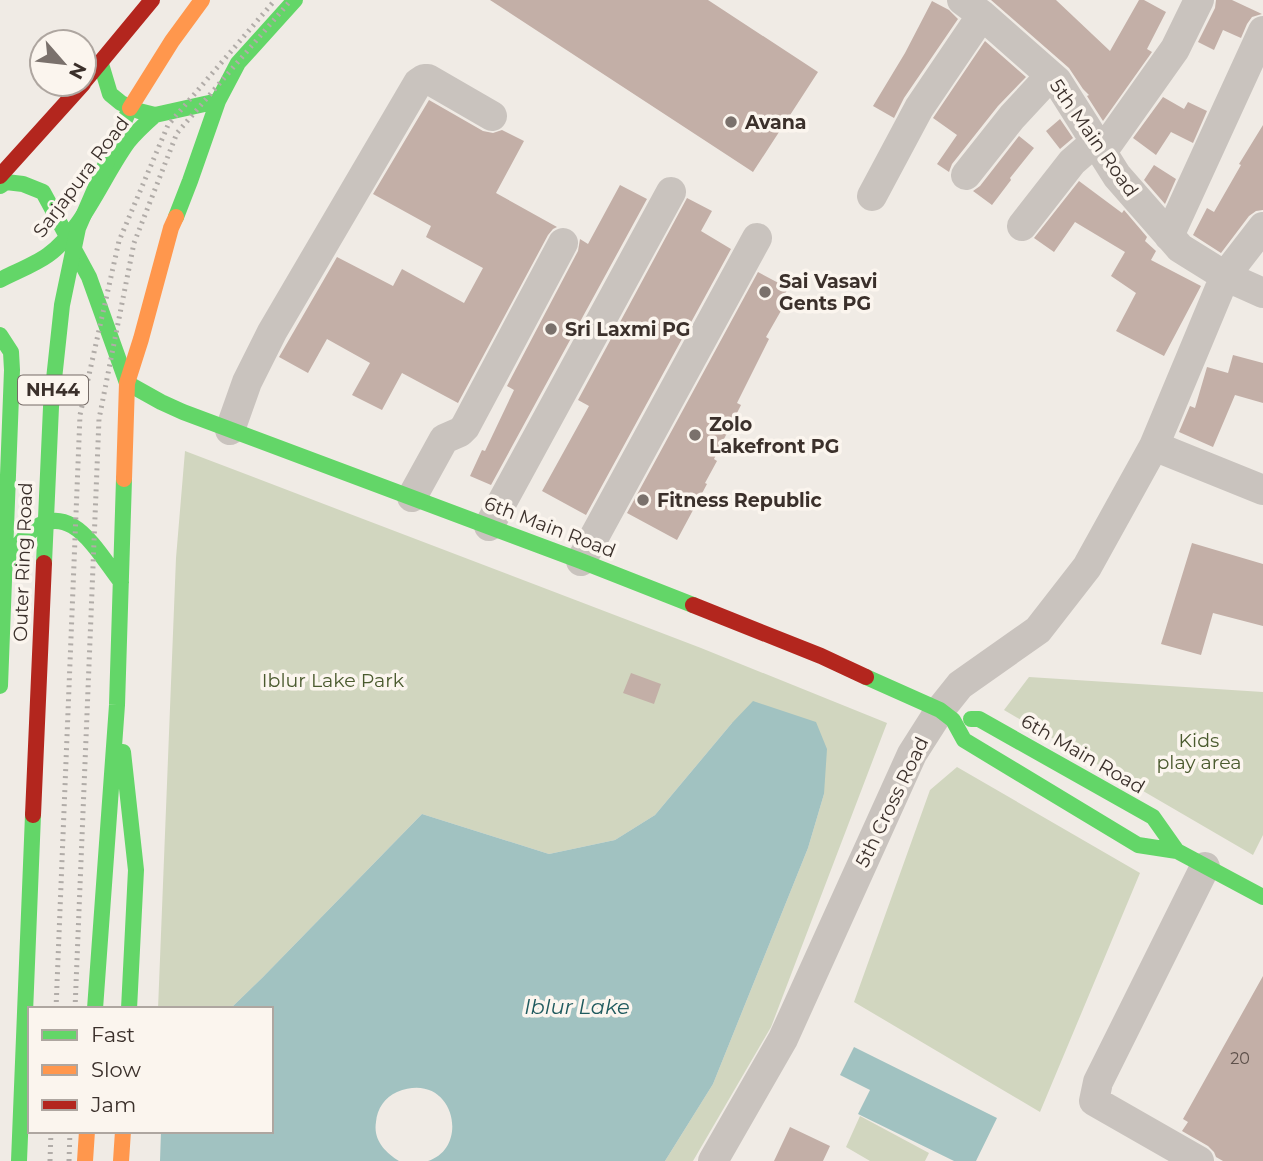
<svg xmlns="http://www.w3.org/2000/svg" width="1263" height="1161" font-family="Montserrat,sans-serif">
<style>
.green{fill:#d1d6bf}
.water{fill:#a1c2c1}
.building{fill:#c3afa7}
.lines{fill:none;stroke-linecap:round;stroke-linejoin:round}
.street{stroke:#c9c3be;stroke-width:30}
.fast{stroke:#63d668;stroke-width:16}
.slow{stroke:#ff974d;stroke-width:16}
.jam{stroke:#b3261e;stroke-width:16}
.rail{stroke:#b1aca8;stroke-width:5;stroke-dasharray:2 5;stroke-linecap:butt}
.fast-bridge{stroke:#63d668;stroke-width:16}
.slow-bridge{stroke:#ff974d;stroke-width:16}
.jam-bridge{stroke:#b3261e;stroke-width:16}
.poi-dot{fill:#7a716c;stroke:#fbf5ee;stroke-width:2.5}
.labels{text-anchor:middle;dominant-baseline:central;stroke-width:7;stroke-linejoin:round;paint-order:stroke}
.number-label{font-size:16px;fill:#5d504a}
.shield{fill:#fbf5ee;stroke:#756b66;stroke-width:2}
.shield-label{font-size:18px;font-weight:bold;fill:#3b302b}
.poi-label{font-size:19px;font-weight:bold;fill:#3b302b;stroke:#fbf5ee;text-anchor:start}
.street-label{font-size:19px;fill:#3b302b;stroke:#fbf5ee}
.park-label{font-size:19px;fill:#4a5a2e;stroke:#fbf5ee}
.water-label{font-size:21px;font-style:italic;fill:#1f5a5e;stroke:#fbf5ee}
</style>
<rect width="100%" height="100%" fill="#f0ebe5"/>
<path class="green" d="M185 451 701 648 887 723 771 1027 693 1161H665L713 1084 808 848 824 794 732 723 655 815 615 840 549 854 422 814 263 977 230 1009H158L176 558Z
M1029 677 1263 692V835L1253 855 1004 710Z
M957 767 1140 873 1040 1112 854 1002 930 790Z
M860 1116 929 1153 925 1161H870L846 1147Z"/>
<path class="water" d="M753 701 816 722 827 749 824 794 808 848 713 1084 665 1161H428C472 1147 453 1069 397 1092 385 1097 377 1109 376 1122 373 1140 385 1152 399 1161H160L161 1131H271V1009H230L263 977 422 814 549 854 615 840 655 815 732 723Z
M854 1047 997 1118 976 1161H954L858 1114 870 1090 840 1075Z"/>
<path class="building" d="M490 0H708L818 72 753 172Z
M991 0H1056L1110 51 1139 0H1144L1166 12 1147 49 1152 52 1103 121 1087 96 1089 95 1083 89 1069 68Z
M1216 0H1232L1262 14 1252 17 1247 24 1241 38 1223 30 1214 50 1198 42 1215 8Z
M932 1 949 10 958 19 904 98 894 118 873 106 905 53Z
M985 41 1026 77 998 106 952 164 949 172 937 164 957 135 933 118Z
M1163 97 1184 109 1188 102 1207 111 1193 143 1171 132 1156 155 1133 138Z
M429 100 483 131 493 133 502 130 524 141 496 193 557 227 553 229 548 235 458 403 402 373 382 410 352 395 370 363 327 339 308 373 279 357 337 257 393 286 402 269 464 303 483 268 426 237 431 226 373 194Z
M1060 119 1073 138 1060 149 1046 131Z
M1263 125V210L1256 211 1249 216 1221 253 1193 235 1207 208 1214 212 1241 165 1239 164Z
M1019 136 1034 148 1010 178 1011 180 992 205 973 191 980 186Z
M1154 165 1176 179 1165 204 1144 180Z
M1079 181 1122 213 1124 210 1147 237 1145 241 1156 251 1151 260 1201 286 1164 356 1116 331 1136 293 1111 276 1125 252 1075 222 1054 252 1034 238Z
M620 185 647 199 491 485 470 476 482 450 485 451 514 390 507 386 578 251 580 239 588 244Z
M687 198 712 211 701 231 731 249 586 515 542 491 589 406 578 400Z
M758 272 788 288 782 300 786 302 766 337 769 339 737 403 741 405 714 459 717 461 705 483 707 484 677 540 627 513Z
M1233 355 1263 363V403L1235 395 1213 447 1179 432 1190 406 1195 408 1207 367 1228 373Z
M1192 543 1263 564V626L1213 613 1201 655 1161 644Z
M631 673 661 684 654 704 623 693Z
M1263 976V1161H1223L1216 1157 1214 1152 1208 1146 1182 1131 1188 1122 1183 1119Z
M790 1127 830 1146 823 1161H774Z"/>
<g class="lines">
<path class="street" d="M962 0 982 15 1057 81 1117 176 1180 248 1225 276 1263 293
M1102 152 1175 49 1199 0
M966 175 1012 117 1050 76
M872 196 919 108 982 15
M1022 226 1072 162 1095 142
M1169 236 1263 31
M230 430 247 382 272 332 418 83 424 79H428L492 116
M1154 446 1263 490
M412 497 444 439 460 432 465 427 563 243
M489 526 671 192
M581 561 757 238
M713 1161 783 1039 912 754 940 710 960 685 1038 630 1087 567 1154 446 1225 276 1263 227
M1199 1161 1094 1101 1098 1082 1205 867"/>
<path class="fast" d="M101 64 110 94 121 103 139 111 155 115 218 101
M0 186 6 182 23 184 43 192 89 277 127 383 161 402 183 412 581 561 693 605
M176 217 190 181 218 101 238 63 295 0
M0 280C15 272 34 265 48 255 83 230 103 176 128 142 136 132 146 123 155 115
M0 335 11 352 12 370 0 686
M5 565C11 556 17 546 24 538 67 492 96 550 121 582
M866 677 940 710 953 720 964 740 1138 845 1177 851 1263 897
M971 719H979L1153 817 1177 851
M123 752 136 870 129 1009
M95 1009 117 705 124 479
M19 1161 33 815"/>
<path class="slow" d="M124 479 127 383 141 339 171 228 176 217
M85 1161 87 1131
M121 1161 123 1131"/>
<path class="jam" d="M84 82 152 0
M0 176 83 84
M693 605 821 656 866 677"/>
<path class="rail" d="M56 1009 80 415 119 241 168 125 275 0
M75 1009 99 419 134 243 177 133 291 0
M50 1161 51 1131
M69 1161 70 1131"/>
<path class="fast-bridge" d="M44 563 51 407 62 305 78 228 130 108"/>
<path class="slow-bridge" d="M130 108 172 41 202 0"/>
<path class="jam-bridge" d="M33 815 44 563"/>
</g>
<g class="poi-dot">
<circle cx="731" cy="122" r="7"/>
<circle cx="765" cy="292" r="7"/>
<circle cx="551" cy="329" r="7"/>
<circle cx="695" cy="435" r="7"/>
<circle cx="643" cy="500" r="7"/>
</g>
<g class="labels">
<g class="number-label">
<text x="1240" y="1058">20</text>
</g>
<rect class="shield" x="18" y="375.5" width="70" height="29" rx="5"/>
<g class="shield-label">
<text x="53" y="390">NH44</text>
</g>
<g class="poi-label">
<text x="745" y="122">Avana</text>
<text x="779" y="281">Sai Vasavi<tspan x="779" dy="22">Gents PG</tspan></text>
<text x="565" y="329">Sri Laxmi PG</text>
<text x="709" y="424">Zolo<tspan x="709" dy="22">Lakefront PG</tspan></text>
<text x="657" y="500">Fitness Republic</text>
</g>
<g class="street-label">
<text transform="translate(1094 138) rotate(55)">5th Main Road</text>
<text transform="translate(81 177) rotate(-53)">Sarjapura Road</text>
<text transform="translate(550 527) rotate(21)">6th Main Road</text>
<text transform="translate(23 562) rotate(-88)">Outer Ring Road</text>
<text transform="translate(1083 754) rotate(30)">6th Main Road</text>
<text transform="translate(892 802) rotate(-64)">5th Cross Road</text>
</g>
<g class="park-label">
<text x="333" y="680">Iblur Lake Park</text>
<text x="1199" y="740">Kids<tspan x="1199" dy="22">play area</tspan></text>
</g>
<g class="water-label">
<text x="577" y="1006">Iblur Lake</text>
</g>
</g>
<rect x="28" y="1007" width="245" height="126" fill="#fbf5ee" stroke="#aea6a0" stroke-width="2"/>
<rect x="42" y="1030" width="35" height="10" fill="#63d668" stroke="#aea6a0" stroke-width="2"/>
<text x="91" y="1042" font-size="21" fill="#3b302b">Fast</text>
<rect x="42" y="1065" width="35" height="10" fill="#ff974d" stroke="#aea6a0" stroke-width="2"/>
<text x="91" y="1077" font-size="21" fill="#3b302b">Slow</text>
<rect x="42" y="1100" width="35" height="10" fill="#b3261e" stroke="#aea6a0" stroke-width="2"/>
<text x="91" y="1112" font-size="21" fill="#3b302b">Jam</text>
<g transform="translate(63 63) rotate(118)"><circle r="33" fill="#fbf5ee" stroke="#aea6a0" stroke-width="2"/>
<path d="M0-5L12 26L0 18L-12 26Z" fill="#7a716c"/>
<text y="-10" font-size="19" font-weight="bold" text-anchor="middle" fill="#3b302b">N</text>
</g>
</svg>
